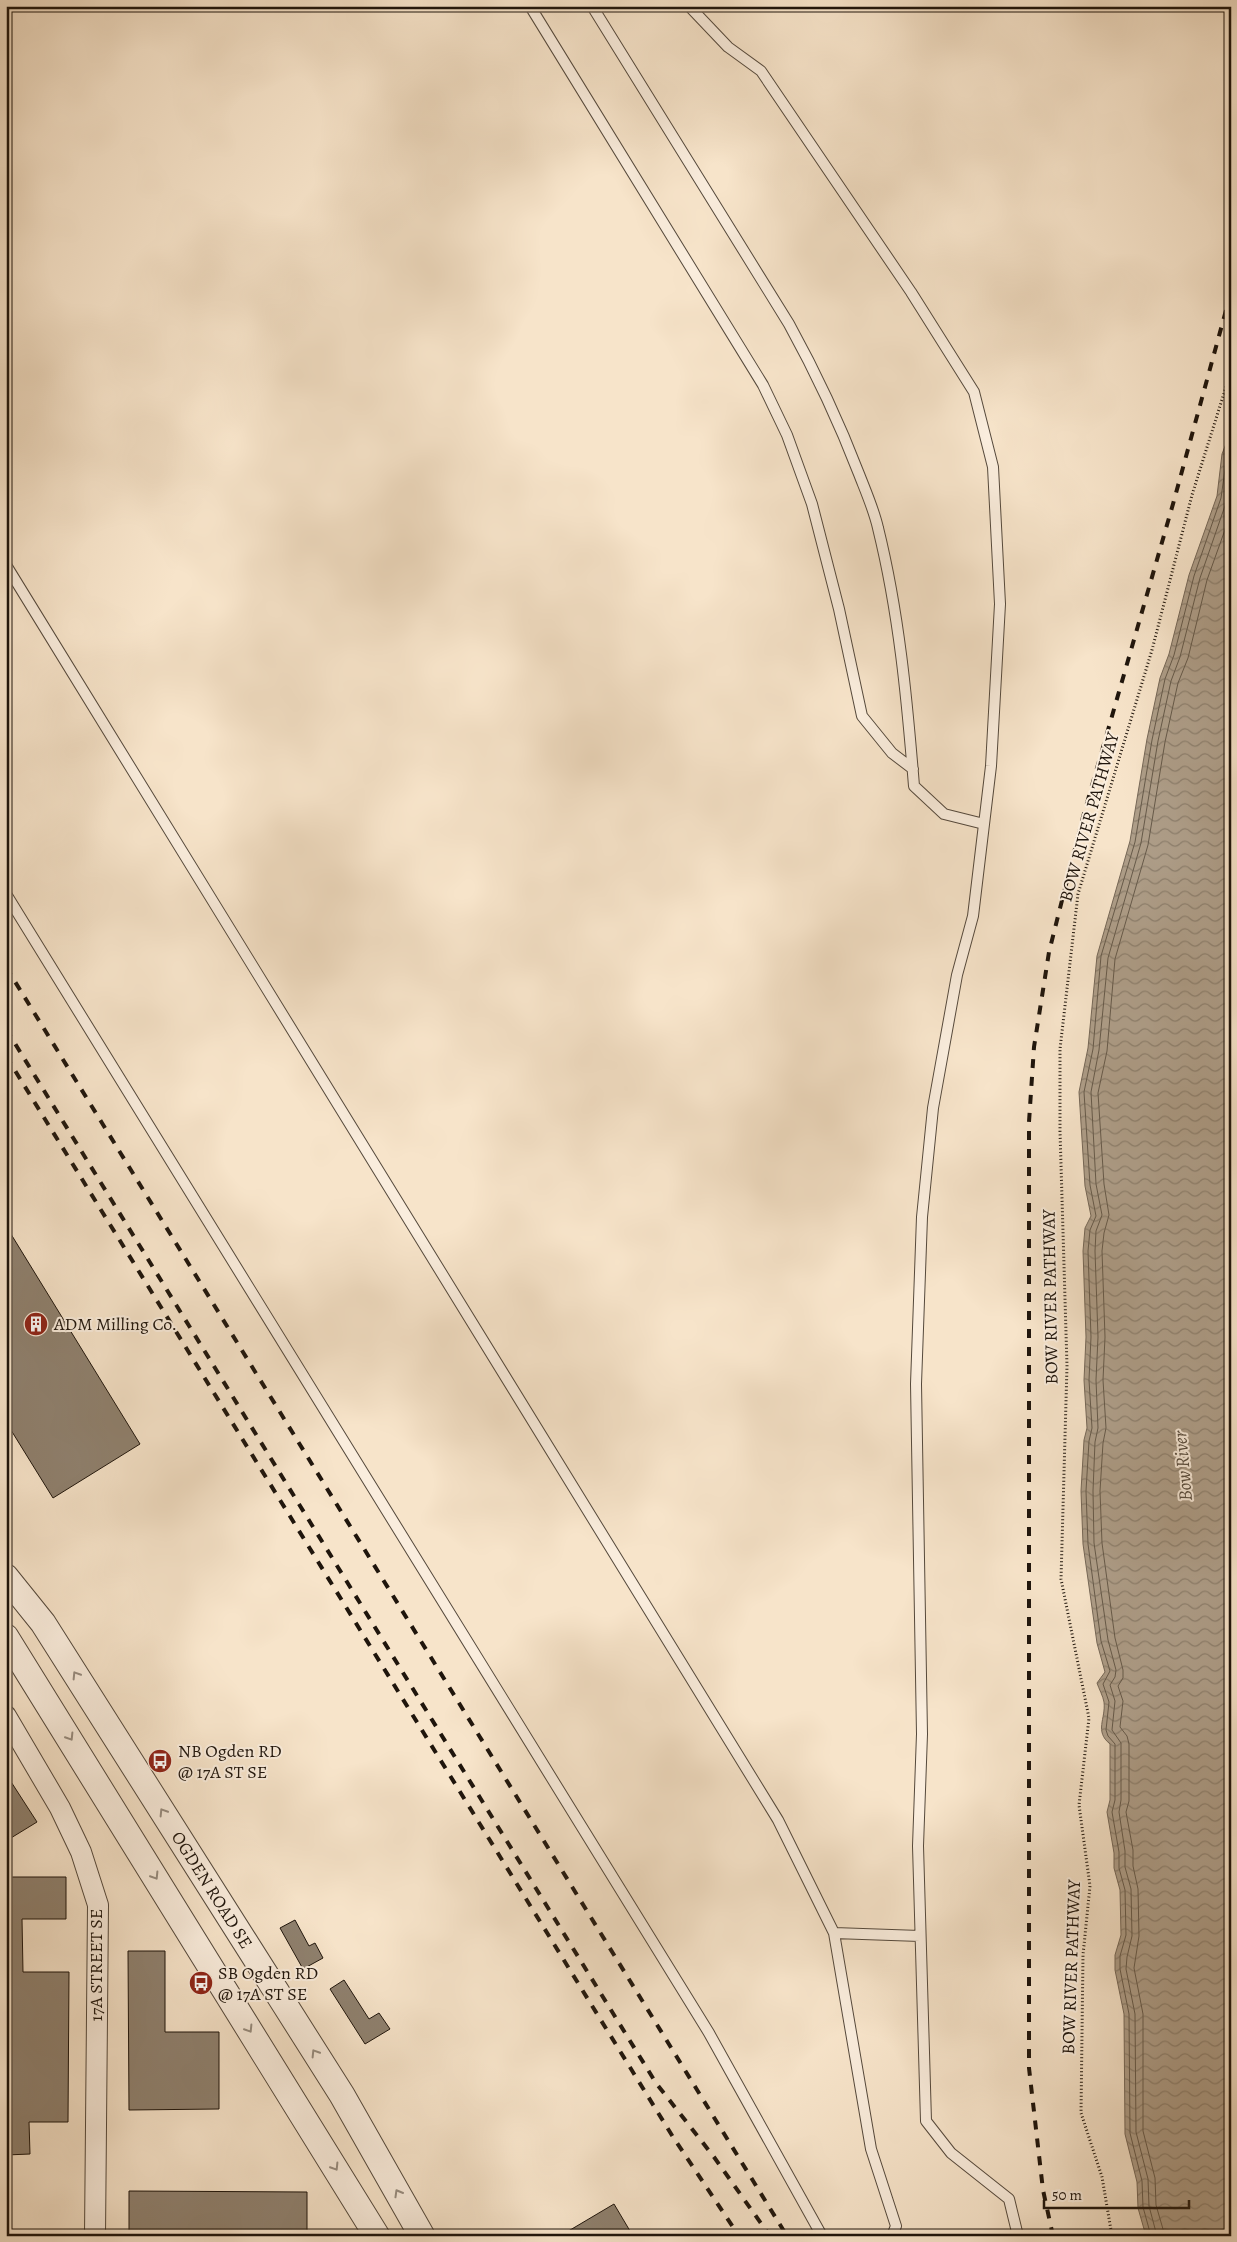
<svg xmlns="http://www.w3.org/2000/svg" width="1237" height="2242" font-family="Alegreya,serif">
<style>
.water{fill:url(#water-waves);stroke:#756757}
.lines{fill:none;stroke-linecap:round;stroke-linejoin:round}
.shore{stroke:#665a4a;stroke-width:1}
.building{fill:#8f816f;stroke:#1f150c}
.service-casing{stroke:#55493c;stroke-width:12}
.minor-casing{stroke:#55493c;stroke-width:22}
.tertiary-casing{stroke:#55493c;stroke-width:27}
.path{stroke:#1f150c;stroke-width:3;stroke-dasharray:1 2.5;stroke-linecap:butt}
.service{stroke:#faeddd;stroke-width:10}
.minor{stroke:#faeddd;stroke-width:20}
.tertiary{stroke:#faeddd;stroke-width:25}
.rail{stroke:#1f150c;stroke-width:4;stroke-dasharray:9 9;stroke-linecap:butt}
.oneway{stroke:#978c7f}
.labels{text-anchor:middle;dominant-baseline:central;stroke-width:4;stroke-linejoin:round;paint-order:stroke}
.street-label{font-size:18px;fill:#1f150c;stroke:#faeddd}
.poi-label{font-size:18px;fill:#1f150c;stroke:#faeddd;text-anchor:start}
.water-label{font-size:19px;font-style:italic;fill:#584c3e;stroke:#faeddd}
</style>
<defs>
<pattern id="water-waves" width="16" height="10" patternUnits="userSpaceOnUse" patternTransform="scale(1.25)"><rect width="16" height="10" fill="#ae9e89"/><path d="M0 5q4-4 8 0t8 0" fill="none" stroke="#8d806e"/></pattern>
</defs>
<rect width="100%" height="100%" fill="#f7e4ca"/>
<filter id="stains"><feTurbulence type="fractalNoise" baseFrequency=".004" numOctaves="4"/><feColorMatrix values="0 0 0 0 .2 0 0 0 0 .09 0 0 0 0 .02 0 0 0 .5 -.17"/></filter>
<radialGradient id="worn" r=".72"><stop offset=".6" stop-color="#630" stop-opacity="0"/><stop offset="1" stop-color="#630" stop-opacity=".3"/></radialGradient>
<path class="water" d="M1231 431V2236H1146L1138 2208 1137 2182 1125 2134 1124 2014 1115 1970V1955L1121 1935 1120 1890 1114 1868V1853L1107 1812 1110 1800V1744C1094 1731 1106 1719 1104 1702 1103 1696 1099 1689 1097 1683L1105 1672 1097 1643 1083 1544 1081 1491 1084 1440 1087 1428 1084 1380 1086 1337 1083 1251 1085 1228 1091 1216 1085 1186 1079 1092 1088 1048 1097 956 1130 841 1147 739 1160 678 1169 654 1189 575 1217 496 1222 454Z"/>
<g class="lines">
<path class="shore" d="M1151 2236 1143 2207 1142 2181 1130 2133 1129 2014 1120 1969V1956L1126 1935 1125 1890 1119 1868V1852L1112 1812 1115 1800V1744L1108 1736 1106 1730 1109 1702 1103 1684 1110 1671 1101 1641 1088 1544 1086 1491 1089 1441 1092 1428 1089 1380 1091 1337 1088 1251 1090 1230 1096 1216 1090 1185 1084 1092 1093 1049 1101 956 1135 842 1152 740 1165 679 1174 655 1194 576 1221 498 1227 455 1231 445
M1157 2236 1149 2206 1148 2179 1136 2132 1135 2014 1126 1969 1127 1957 1132 1936 1131 1889 1125 1867V1851L1119 1812 1121 1800V1743L1112 1730 1115 1701 1110 1685 1115 1677 1116 1670 1108 1640 1094 1543 1093 1491 1095 1442 1098 1428 1096 1380 1098 1337 1095 1251 1096 1231 1102 1215 1096 1184 1091 1092 1099 1050 1108 958 1141 843 1158 741 1171 681 1180 657 1200 578 1227 500 1231 473
M1165 2236 1156 2205 1155 2178 1143 2131V2014L1134 1968 1139 1936 1138 1889 1133 1866V1850L1126 1812 1129 1801V1744L1127 1736 1120 1727 1123 1701 1118 1686 1123 1678V1670L1115 1638 1102 1543 1100 1491 1103 1443 1106 1428 1103 1380 1105 1337 1102 1251 1104 1233 1109 1215 1104 1184 1098 1093 1107 1051 1115 959 1148 845 1165 742 1178 683 1188 658 1207 580 1231 513"/>
</g>
<path class="building" d="M6 1226 140 1444 53 1498 6 1422Z
M6 1774 37 1822 6 1841Z
M6 1877H66V1919H22L23 1972H69L68 2122H29L30 2154 6 2155Z
M295 1920 309 1946 315 1943 323 1958 303 1969 280 1928Z
M128 1951H165V2032H219V2109L129 2110Z
M344 1980 369 2019 379 2013 390 2029 365 2044 330 1989Z
M129 2191 307 2192V2236H129Z
M614 2204 633 2236H560Z"/>
<g class="lines">
<g class="service-casing">
<path id="service" d="M530 6 763 385 787 435 812 504 839 609 862 716 892 753 913 769
M592 6 789 324C816 373 839 422 859 474 866 492 874 510 878 528 899 613 907 699 914 786L944 814 984 824
M689 6 728 47 761 71 911 292 974 392 993 467 1000 604 991 766 973 916 957 975 933 1108 922 1217 916 1384 922 1734 918 1846 926 2121 951 2153 1009 2199 1018 2236
M6 565 778 1820 834 1933 871 2149 896 2226 892 2236
M6 894 709 2033 822 2236
M834 1933 920 1936"/>
</g>
<g class="minor-casing">
<path id="minor" d="M6 1716 60 1808 81 1852 98 1905 95 2236"/>
</g>
<g class="tertiary-casing">
<g id="tertiary">
<path id="s1" d="M6 1577 43 1623 342 2095 422 2236"/>
<path d="M6 1637 377 2236"/>
</g>
</g>
<path class="path" d="M1112 2236 1102 2177 1081 2113 1083 1955 1090 1886 1079 1805 1089 1718 1061 1579 1067 1366 1060 1131V1049L1078 894 1152 650 1192 495 1231 371"/>
<use href="#service" class="service"/>
<use href="#minor" class="minor"/>
<use href="#tertiary" class="tertiary"/>
<path class="rail" d="M6 967 787 2236
M6 1029 656 2083 714 2157 770 2236
M6 1056 673 2137 739 2236
M1053 2236 1043 2190 1029 2068V1122L1034 1047 1049 952 1083 817 1173 504 1231 292"/>
</g>
<defs><path id="oneway-chevron" d="M-2-3.5L2.5 0L-2 3.5" fill="none" stroke-width="1.6" stroke-linecap="round" stroke-linejoin="round" transform="scale(1.25)"/></defs>
<g class="oneway">
<use href="#oneway-chevron" transform="translate(76 1675) rotate(-122)"/>
<use href="#oneway-chevron" transform="translate(70 1737) rotate(58)"/>
<use href="#oneway-chevron" transform="translate(163 1812) rotate(-122)"/>
<use href="#oneway-chevron" transform="translate(155 1876) rotate(58)"/>
<use href="#oneway-chevron" transform="translate(249 2029) rotate(58)"/>
<use href="#oneway-chevron" transform="translate(315 2053) rotate(-122)"/>
<use href="#oneway-chevron" transform="translate(335 2167) rotate(58)"/>
<use href="#oneway-chevron" transform="translate(398 2193) rotate(-120)"/>
</g>
<defs>
<g id="building-disc" transform="scale(1.25)"><circle r="9.5" fill="#8f2418" stroke="#faeddd"/><path d="M-4-6H4V6H1V3H-1V6H-4ZM-2.5-4.3h1.7v1.8h-1.7ZM.8-4.3h1.7v1.8H.8ZM-2.5-1h1.7V.8h-1.7ZM.8-1h1.7V.8H.8Z" fill="#fff"/></g>
<g id="bus-disc" transform="scale(1.25)"><circle r="9.5" fill="#8f2418" stroke="#faeddd"/><path d="M-5-6H5V4H4V6H2V4H-2V6H-4V4H-5ZM-3.5-4V0h7V-4ZM-3.5 1.2v1.5H-2V1.2ZM2 1.2v1.5H3.5V1.2Z" fill="#fff"/></g>
</defs>
<g fill-rule="evenodd">
<use href="#building-disc" x="36" y="1324"/>
<use href="#bus-disc" x="160" y="1761"/>
<use href="#bus-disc" x="201" y="1983"/>
</g>
<g class="labels">
<g class="street-label">
<text transform="translate(1089 817) rotate(-74)">BOW RIVER PATHWAY</text>
<text transform="translate(1050 1297) rotate(-91)">BOW RIVER PATHWAY</text>
<text stroke="none"><textPath href="#s1" startOffset="375">OGDEN ROAD SE</textPath></text>
<text transform="translate(96 1965) rotate(-90)">17A STREET SE</text>
<text transform="translate(1071 1967) rotate(-88)">BOW RIVER PATHWAY</text>
</g>
<g class="poi-label">
<text x="54" y="1324">ADM Milling Co.</text>
<text x="178" y="1751">NB Ogden RD<tspan x="178" dy="21">@ 17A ST SE</tspan></text>
<text x="218" y="1973">SB Ogden RD<tspan x="218" dy="21">@ 17A ST SE</tspan></text>
</g>
<g class="water-label">
<text transform="translate(1183 1466) rotate(-95)">Bow River</text>
</g>
</g>
<rect width="1237" height="2242" fill="none" stroke="#f7e4ca" stroke-width="25"/>
<rect x="8" y="8" width="1222" height="2227" fill="none" stroke="#1f150c" stroke-width="2.5"/>
<rect x="12" y="12" width="1212" height="2217" fill="none" stroke="#1f150c"/>
<path d="M1044 2200v8h145v-8" fill="none" stroke="#1f150c" stroke-width="2.5"/>
<text x="1052" y="2200" font-size="15" fill="#1f150c" stroke="#faeddd" stroke-width="4" paint-order="stroke">50 m</text>
<rect width="100%" height="100%" filter="url(#stains)"/>
<rect width="100%" height="100%" fill="url(#worn)"/>
</svg>
